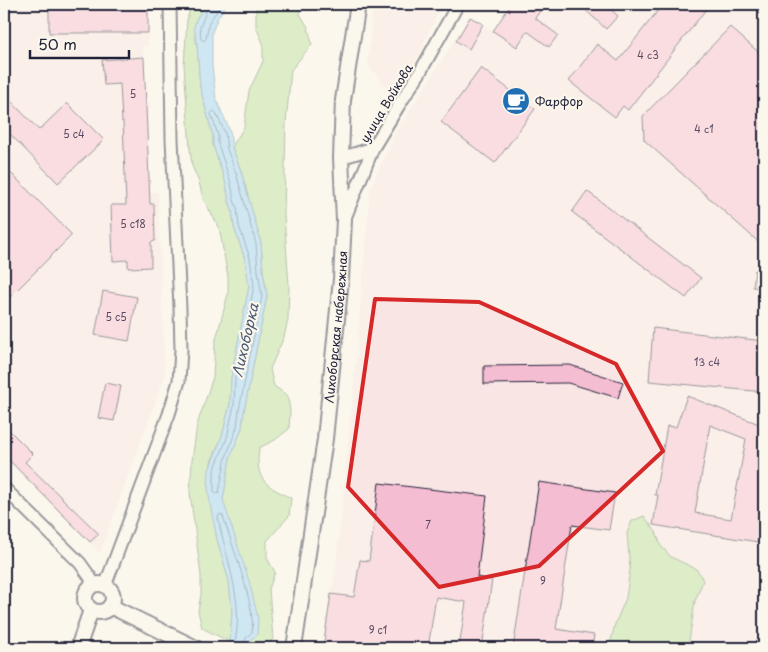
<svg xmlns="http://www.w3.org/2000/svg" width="768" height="652" font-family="'Playpen Sans',sans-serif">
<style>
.built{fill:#f9e6e4}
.green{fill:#b6df9b;stroke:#6c806b}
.water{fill:#97d3f8;stroke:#688cac}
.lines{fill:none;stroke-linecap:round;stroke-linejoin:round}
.shore{stroke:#516987;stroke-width:1}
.building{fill:#f5bdd2;stroke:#22223b;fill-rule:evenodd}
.minor-casing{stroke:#22223b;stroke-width:15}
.tertiary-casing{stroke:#22223b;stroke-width:18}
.minor{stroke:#fbf7ec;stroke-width:11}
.tertiary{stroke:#fbf7ec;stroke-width:14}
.marked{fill:none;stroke:#d62828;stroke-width:4;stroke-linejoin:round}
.labels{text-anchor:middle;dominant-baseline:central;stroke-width:4.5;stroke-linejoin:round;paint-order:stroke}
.number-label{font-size:10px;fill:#574961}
.poi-label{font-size:12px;fill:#22223b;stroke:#fbf7ec;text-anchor:start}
.street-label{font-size:12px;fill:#22223b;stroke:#fbf7ec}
.water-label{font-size:14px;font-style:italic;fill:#455774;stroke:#fbf7ec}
</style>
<rect width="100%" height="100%" fill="#fbf7ec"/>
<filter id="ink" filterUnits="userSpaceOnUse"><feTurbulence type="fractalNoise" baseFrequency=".02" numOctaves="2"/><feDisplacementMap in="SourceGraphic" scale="10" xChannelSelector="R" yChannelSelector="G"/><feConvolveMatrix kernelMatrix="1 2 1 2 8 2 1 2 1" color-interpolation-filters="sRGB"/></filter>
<g filter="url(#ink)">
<path class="built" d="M4 4H148V46H143L146 102H150L151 108 147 109 150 192H158L165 376 100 553 4 458Z
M373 4H442L416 61 394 97 368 65Z
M511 4H539L543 6 545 4H764V648H323L337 556 353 394 370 189 396 131 470 17 493 31Z"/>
<path class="green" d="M191 4H205L196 20 195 36 197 44 200 87 213 136V145L226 184 229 201 232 209 234 227 245 259 249 286 231 378 230 404 222 436 211 462 208 487 217 539 229 581 232 610 230 642 202 628 198 611 201 594V575L190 493 192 460 197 425 213 377 215 343 228 294V277L219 227 203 199 199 182 192 166 190 149 184 65 187 20Z
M256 4H300V14L308 27 312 44 291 70 286 123 284 215 289 285 288 320 284 337 270 369 274 386 288 396 290 412 289 429 275 440 259 448C255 479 264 485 291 498L289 516 267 541V558L275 572 269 589 273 639 266 648 249 647 250 640 223 500 230 458 242 428 244 411 267 296 263 271 261 243 241 171 232 147 244 127 249 91 263 61V43L256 27Z
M644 516 656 532 661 546 671 557 696 569 700 574 703 581 695 601 688 648H609L615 624 626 598 630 569 627 533 632 521Z"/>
<path class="water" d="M205 4H227L218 17 212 32V66L216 99 230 131 232 147 241 171 261 243 263 271 267 296 244 411 242 428 230 458 223 500 249 581 258 618 257 635 250 640 248 648H228L230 642 232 610 229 581 217 539 210 504 208 487 209 470 222 436 230 404 231 378 249 286 245 259 234 227 232 209 229 201 226 184 213 145V136L200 87 197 44 194 27 196 20Z"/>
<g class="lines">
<path class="shore" d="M209 4 200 27 201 39 204 41 206 39 209 22 222 4
M214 111 216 113 225 133 227 149 236 173 256 244 258 271 262 296 239 410 237 427 226 457 219 492 216 494 214 492V471L227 438 234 405 235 378 254 286 250 258 239 226 237 208 234 200 231 183 218 144V135L211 114Z
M233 648C247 609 225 556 218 517L220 514 223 516C231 543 256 606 252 632L246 638 244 648"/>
</g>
<path class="building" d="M49 4H148V33H49Z
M511 4H545L535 18 558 35 549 47 527 31 517 47 493 31Z
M579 4H605L618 16 606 29Z
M663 4H710L628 110 623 106 615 117 569 81 597 44 618 61Z
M470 17 483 24 469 49 456 41Z
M730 27 764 57V247L644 140 643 116Z
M144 57 150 204H154L155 241 151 242V267L128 268V260L113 261 111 205H126L123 121 122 122 120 84 104 85 102 60Z
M481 68 535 109 495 163 441 122Z
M4 94 39 130 67 103 104 140 58 183 4 128Z
M4 166 72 235 4 303Z
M587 191 701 278 686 298 572 212Z
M755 270 764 272V288L753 287Z
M103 291 137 297 129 341 95 335Z
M653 328 764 341V392L649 381Z
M570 365 623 382 618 398 568 383 484 384V366Z
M105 383 121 386 114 421 98 418Z
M687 396 764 426V543L653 525 658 495H655L667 426 676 427ZM710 425 746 439 731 519 695 513Z
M4 425 33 454 25 462 99 534 90 542 4 455Z
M539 482 615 493 609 530 572 525 556 629 594 635 592 648H513Z
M379 483 487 496 477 577 492 580 482 648H459L466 602 436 597 428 648H323L331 594 354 597 360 560 369 561Z"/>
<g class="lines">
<g class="minor-casing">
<path id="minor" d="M341 158 373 148
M345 218 373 148 399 105 419 74 458 4
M4 488 80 563 90 577 94 585
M105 586 169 414 179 381 181 350 180 308 172 139 170 4"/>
</g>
<g class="tertiary-casing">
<g id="tertiary">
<circle cx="99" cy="598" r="14"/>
<path d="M110 606 196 648"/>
<path d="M78 648 91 610"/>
<path id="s1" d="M294 648 325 439 341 279 344 220 341 158 343 100 358 4"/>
</g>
</g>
<use href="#minor" class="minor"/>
<use href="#tertiary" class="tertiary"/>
</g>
</g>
<path d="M0 0H768V652H0ZM375 299 479 302 616 364 663 451 539 566 439 587 348 487Z" fill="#fbf7ec" fill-opacity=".55" fill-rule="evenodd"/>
<path class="marked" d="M375 299 479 302 616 364 663 451 539 566 439 587 348 487Z"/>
<defs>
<g id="cafe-disc" transform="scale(1.4375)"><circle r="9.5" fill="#1f6fb2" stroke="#fbf7ec"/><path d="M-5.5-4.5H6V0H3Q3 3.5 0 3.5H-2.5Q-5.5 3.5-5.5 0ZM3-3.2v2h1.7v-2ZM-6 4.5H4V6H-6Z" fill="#fff"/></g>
</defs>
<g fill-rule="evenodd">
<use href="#cafe-disc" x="516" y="101"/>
</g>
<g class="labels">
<g class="number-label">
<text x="648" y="54">4 с3</text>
<text x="133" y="93">5</text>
<text x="704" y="128">4 с1</text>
<text x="74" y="133">5 с4</text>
<text x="133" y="223">5 с18</text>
<text x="116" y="316">5 с5</text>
<text x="707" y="361">13 с4</text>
<text x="428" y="524">7</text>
<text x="543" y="580">9</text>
<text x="378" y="629">9 с1</text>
</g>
<g class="poi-label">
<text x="535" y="101">Фарфор</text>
</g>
<g class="street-label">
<text transform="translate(386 103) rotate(-59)">улица Войкова</text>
<text stroke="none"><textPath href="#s1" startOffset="324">Лихоборская набережная</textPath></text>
</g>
<g class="water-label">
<text transform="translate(245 340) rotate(-77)">Лихоборка</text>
</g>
</g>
<rect width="768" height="652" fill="none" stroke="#fbf7ec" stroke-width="20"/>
<rect x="10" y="10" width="748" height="632" fill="none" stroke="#22223b" stroke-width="2" filter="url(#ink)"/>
<path d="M30 50v8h99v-8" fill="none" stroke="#22223b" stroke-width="2.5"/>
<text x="38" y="50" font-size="15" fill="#22223b" stroke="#fbf7ec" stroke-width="4" paint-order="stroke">50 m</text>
</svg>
